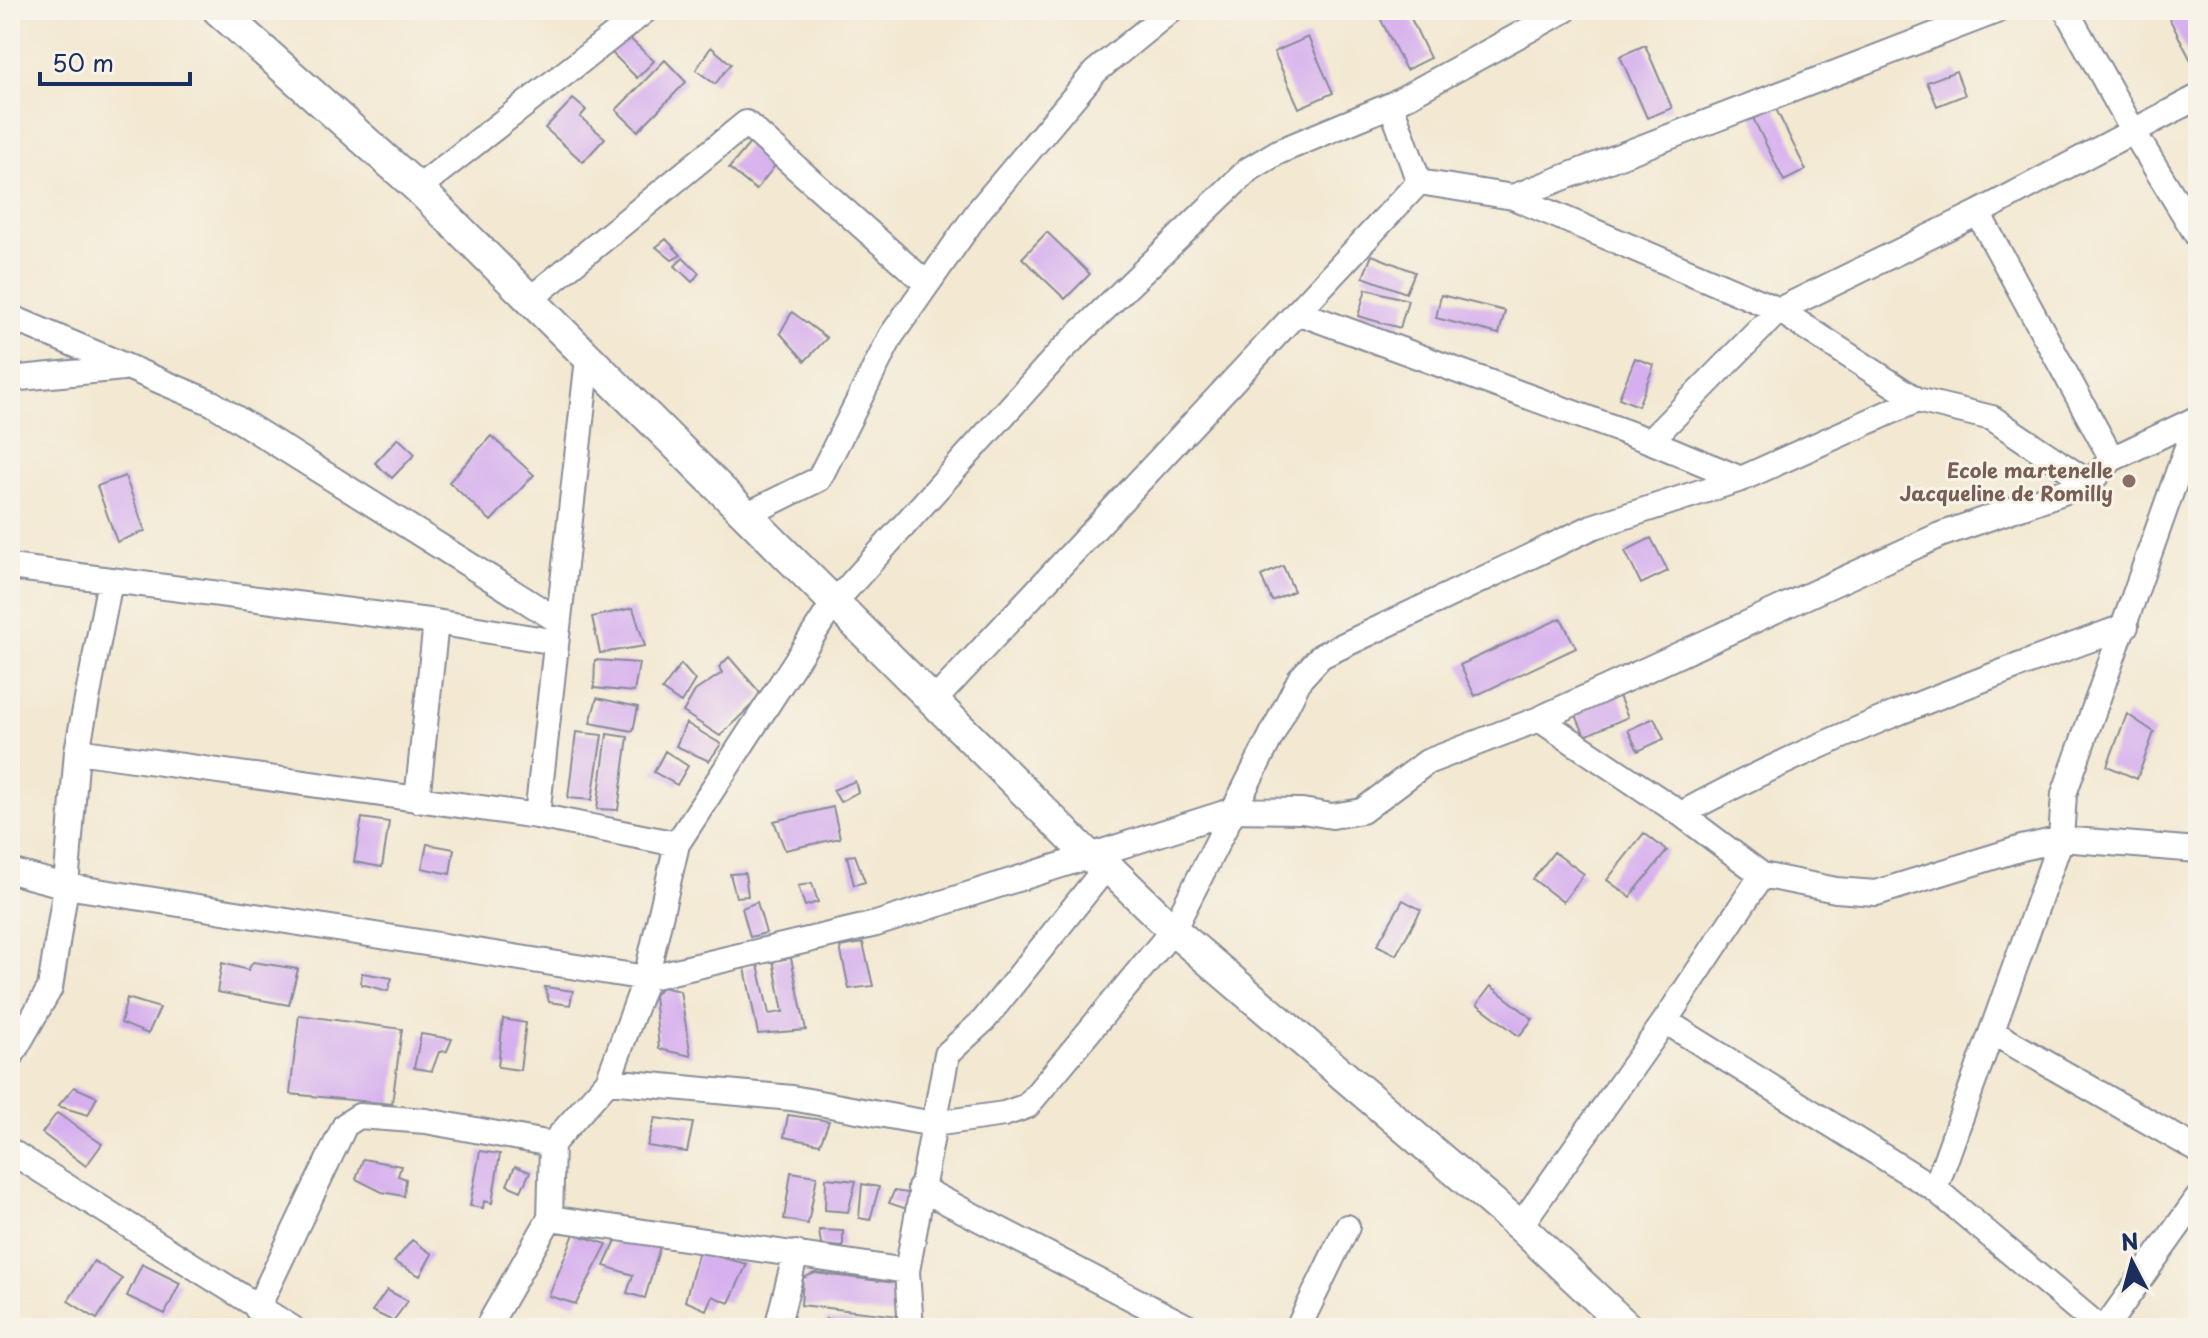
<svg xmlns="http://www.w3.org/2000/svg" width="2208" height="1338" font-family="'Playpen Sans',sans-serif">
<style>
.building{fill:#d6afee}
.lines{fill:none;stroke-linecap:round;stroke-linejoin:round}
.minor-casing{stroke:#878c98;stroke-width:28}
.tertiary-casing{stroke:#878c98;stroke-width:34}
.minor{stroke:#fff;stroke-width:24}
.tertiary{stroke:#fff;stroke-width:30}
.education-dot{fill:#8d6e63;stroke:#f7f3e8;stroke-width:3}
.labels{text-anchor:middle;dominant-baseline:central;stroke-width:6;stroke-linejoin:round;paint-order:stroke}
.education-label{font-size:20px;font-weight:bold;fill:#785e54;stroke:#f7f3e8;text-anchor:end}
</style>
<rect width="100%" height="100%" fill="#f7f3e8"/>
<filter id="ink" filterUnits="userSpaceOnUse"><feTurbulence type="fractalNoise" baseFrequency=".0125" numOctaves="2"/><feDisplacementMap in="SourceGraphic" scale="16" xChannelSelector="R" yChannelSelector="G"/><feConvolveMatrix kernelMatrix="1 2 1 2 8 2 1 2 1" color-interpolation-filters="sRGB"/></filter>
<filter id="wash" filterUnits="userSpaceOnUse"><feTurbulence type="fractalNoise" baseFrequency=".006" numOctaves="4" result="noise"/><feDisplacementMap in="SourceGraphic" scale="32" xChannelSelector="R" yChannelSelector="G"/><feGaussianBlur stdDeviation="1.8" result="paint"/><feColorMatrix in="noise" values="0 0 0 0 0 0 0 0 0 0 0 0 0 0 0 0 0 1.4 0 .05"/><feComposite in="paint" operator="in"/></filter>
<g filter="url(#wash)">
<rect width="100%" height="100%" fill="#f3e8d1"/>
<g id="blocks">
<path class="building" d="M1376 10H1407L1430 58 1406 70Z
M2175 10H2196L2198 15V74L2167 14Z
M625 34 654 61 637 78 609 50Z
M1308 37 1333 93 1299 108 1274 52Z
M1645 45 1672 108 1647 118 1620 56Z
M711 47 731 64 715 84 696 70Z
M665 60 686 82 638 131 616 110Z
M1956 71 1965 95 1937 106 1927 82Z
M573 99 586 110 580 117 605 138 583 162 545 128Z
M1773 103 1806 170 1784 181 1751 114Z
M751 142 777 163 756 190 729 168Z
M1047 232 1090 274 1065 299 1022 258Z
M666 239 681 255 672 260 656 247Z
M1372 255 1415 272 1406 293 1363 277Z
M683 258 699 273 692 282 675 266Z
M1366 289 1408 300 1400 328 1358 316Z
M1441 295 1505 311 1499 334 1436 318Z
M792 312 827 338 805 361 780 333Z
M1635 358 1654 365 1638 406 1619 398Z
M491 436 534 475 491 521 449 482Z
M398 438 415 454 392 478 375 463Z
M125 476 145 531 117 542 97 486Z
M1651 538 1668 571 1641 584 1625 551Z
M1283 566 1294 591 1272 601 1261 576Z
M633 608 645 646 600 653 592 617Z
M1561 618 1576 648 1475 696 1460 665Z
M729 657 762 695 720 736 683 712 695 691 722 673 719 667Z
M595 660 639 663 634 692 594 688Z
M681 664 695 680 681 703 662 690Z
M1618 694 1628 717 1585 736 1575 713Z
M597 698 638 707 633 731 590 723Z
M2127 714 2154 732 2137 779 2107 766Z
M1654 718 1664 739 1638 751 1628 730Z
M686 723 721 744 709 761 676 746Z
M576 732 602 735 592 800 568 798Z
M607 734 628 737 618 810 597 809Z
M665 751 688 766 677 785 654 772Z
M855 781 858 792 840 802 833 790Z
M833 807 840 838 785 850 774 821Z
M362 818 389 822 382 867 354 862Z
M1644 833 1667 851 1630 897 1607 880Z
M427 844 454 849 450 874 422 868Z
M1554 852 1584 874 1563 902 1533 879Z
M855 855 865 882 854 885 847 856Z
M745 873 748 896 736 897 730 874Z
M812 883 818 902 805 906 798 886Z
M1403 900 1421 910 1396 955 1377 945Z
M757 902 766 933 750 937 742 908Z
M863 943 873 986 849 989 840 947Z
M791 958 806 1030 758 1034 745 968 758 965 769 1014 783 1012 773 960Z
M253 962 298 969 289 1005 217 992 222 963 248 970Z
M362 973 392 978 388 991 361 984Z
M1491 986 1533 1019 1519 1036 1477 1004Z
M545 987 573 991 570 1005 549 1002Z
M662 987 680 991 691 1056 659 1049 654 995Z
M127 998 160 1008 148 1034 121 1023Z
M299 1015 402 1029 392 1104 290 1094Z
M503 1019 526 1023 520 1070 498 1067Z
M421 1034 452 1039 447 1051 439 1052 432 1071 414 1068Z
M74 1087 97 1097 88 1115 58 1106Z
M57 1113 102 1144 86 1166 42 1133Z
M788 1115 829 1121 820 1144 784 1137Z
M655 1118 693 1123 687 1152 647 1146Z
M480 1151 500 1154 492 1203 484 1201 483 1208 470 1206Z
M363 1159 401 1166 398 1176 406 1179 404 1196 382 1192 356 1179Z
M515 1166 530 1172 521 1191 507 1185Z
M791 1172 817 1176 808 1224 784 1219Z
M826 1178 856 1181 848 1212 825 1210Z
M862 1184 879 1187 870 1220 859 1218Z
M894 1191 915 1194 907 1209 889 1203Z
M819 1230 843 1231V1247L821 1245Z
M574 1234 607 1244 576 1304 549 1296Z
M619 1234 661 1243 645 1298 627 1293 633 1275 604 1266Z
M412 1240 432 1254 420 1276 394 1262Z
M700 1247 713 1249 711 1255 747 1264 729 1303 712 1296 706 1310 685 1301Z
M94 1261 122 1279 97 1319 68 1301Z
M142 1264 180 1283 165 1314 127 1296Z
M815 1273 896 1283 901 1294 899 1316 801 1305 803 1278Z
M387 1290 408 1301 393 1321 372 1311Z
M826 1319 867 1324 866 1328H825Z"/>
</g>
</g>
<g filter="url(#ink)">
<use href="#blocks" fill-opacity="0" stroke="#878c98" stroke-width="2"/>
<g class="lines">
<g class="minor-casing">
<path id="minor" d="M2066 10 2133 131 2198 237
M1391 105 1419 182
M1419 182 1513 197 1779 310 1917 400 1992 418 2089 483
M418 188 646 10
M1513 197 1999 10
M1978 213 2112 459
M529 300 746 123 927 284
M1297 312 1650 441 1741 479
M10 317 212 403 557 620
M10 379 123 368
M1650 441 1779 310 1978 213 2198 97
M746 515 819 479 891 336 980 209 1095 72 1171 10
M10 567 436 622 556 642
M932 703 1419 182
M1539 719 1681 814 1762 875 1836 890 1876 893 2022 848 2061 839 2198 850
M77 751 537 816 677 844
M417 800 436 622
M1681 814C1824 736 1974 682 2126 626
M537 816 588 358
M10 871 66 886 646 978 876 924 1234 810 1302 811 1332 816 1362 811 1427 762 1539 719 1940 535 2089 483 2112 459 2198 418
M1665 1021 1935 1189 2100 1328
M1992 1032 2198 1150
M10 1058 50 988 66 886 77 751 110 581
M608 1081 792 1098 933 1124 1004 1114 1027 1106 1173 930 1300 679 1321 656 1592 527 1741 479 1917 400
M10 1151 292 1328
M920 1188 1189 1328
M1935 1189 2061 839 2064 794 2197 419
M550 1218 907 1271
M1520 1226 1665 1021 1762 875
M257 1309 345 1125 359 1116 426 1121 552 1144
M487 1328 550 1218 552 1144 608 1081 646 978 677 844 833 604 1062 350 1248 170 1278 152 1391 105 1565 10
M777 1328 796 1253
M911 1328 907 1271 947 1054 984 1020 1107 866
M1298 1328 1347 1227
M2105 1328 2198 1198"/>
</g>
<g class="tertiary-casing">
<path id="tertiary" d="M218 10 418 188 1091 858 1107 866 1173 930 1520 1226 1628 1328"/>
</g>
<use href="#minor" class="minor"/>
<use href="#tertiary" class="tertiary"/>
</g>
</g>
<circle class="education-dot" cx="2129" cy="481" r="8"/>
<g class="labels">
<g class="education-label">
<text x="2113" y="470">Ecole martenelle<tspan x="2113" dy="23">Jacqueline de Romilly</tspan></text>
</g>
</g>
<rect width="2208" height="1338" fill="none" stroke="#f7f3e8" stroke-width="40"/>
<g transform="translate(2132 1262) rotate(354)" stroke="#f7f3e8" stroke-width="6" paint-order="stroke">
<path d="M0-6L14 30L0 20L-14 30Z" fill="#1b2f5e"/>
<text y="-12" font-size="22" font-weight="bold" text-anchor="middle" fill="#1b2f5e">N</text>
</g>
<path d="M40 72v12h150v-12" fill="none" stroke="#1b2f5e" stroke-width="4"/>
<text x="52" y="72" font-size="24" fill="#1b2f5e" stroke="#f7f3e8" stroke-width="6" paint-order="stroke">50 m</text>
</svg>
